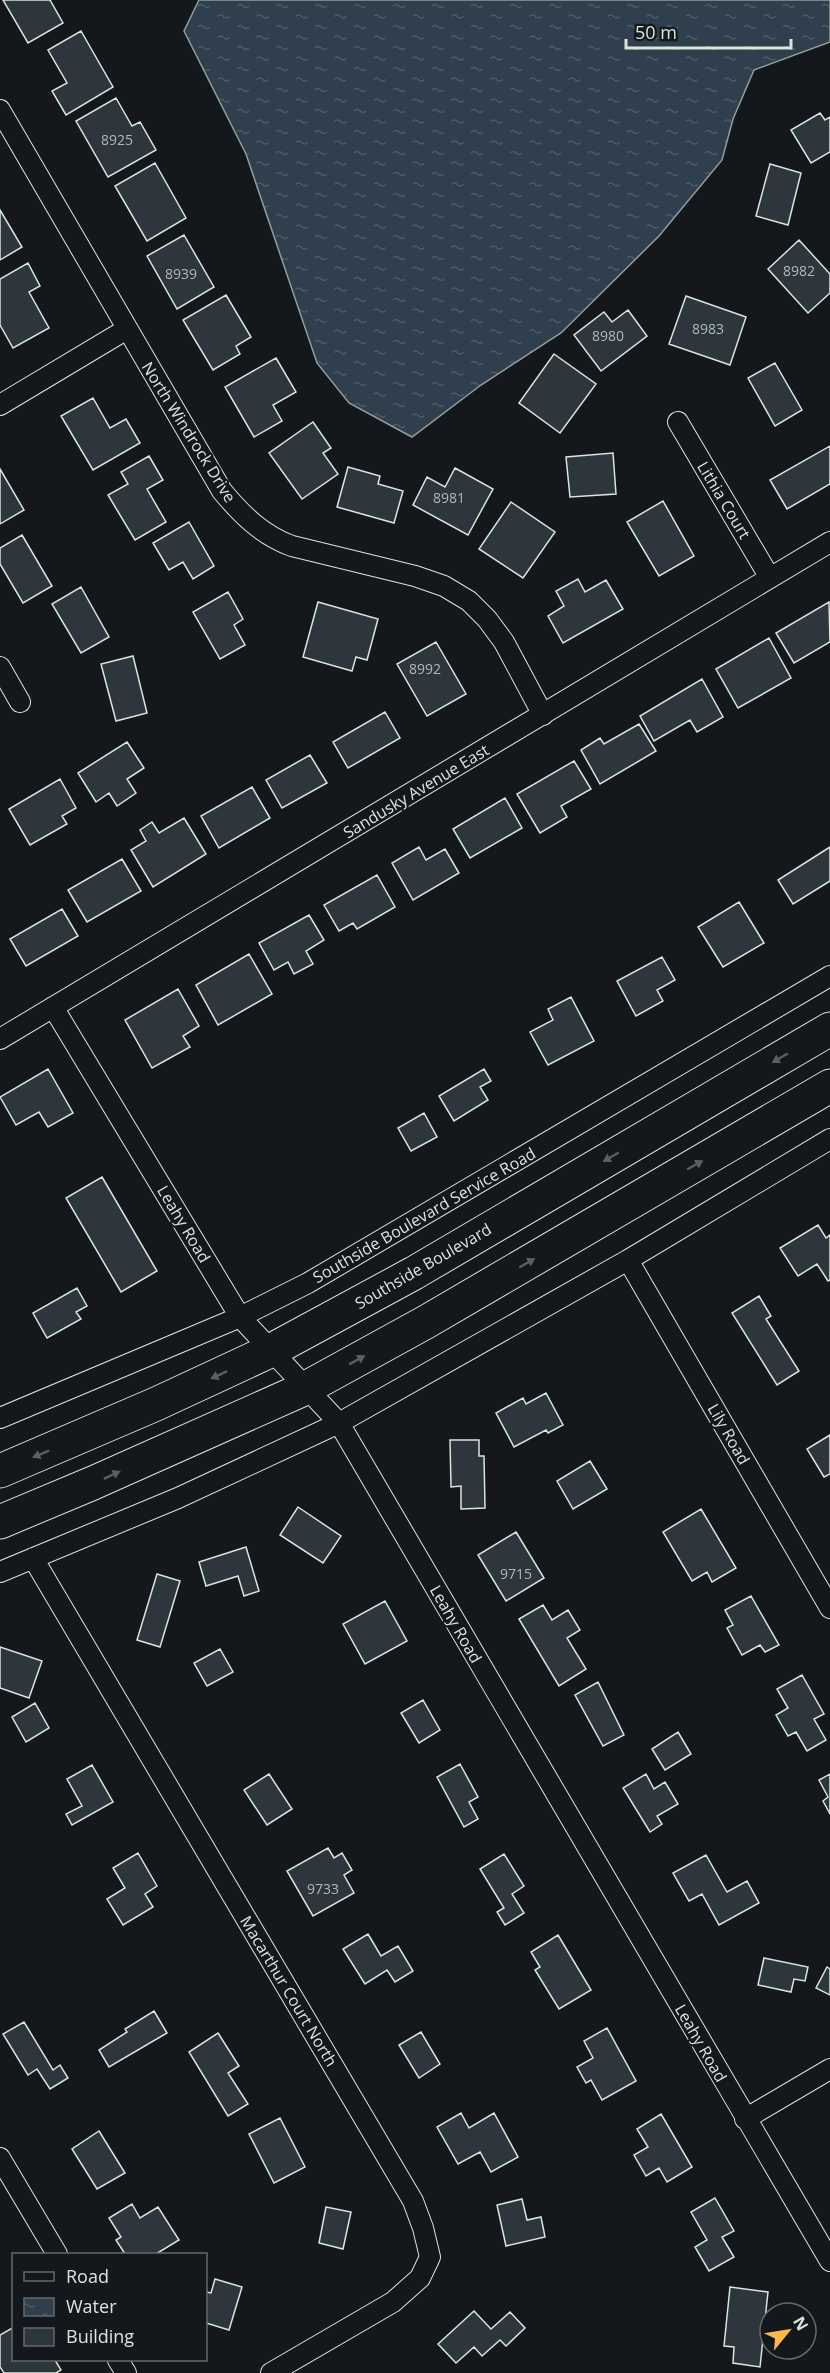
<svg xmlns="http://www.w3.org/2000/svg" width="830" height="2373" font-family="'Open Sans',sans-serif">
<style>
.water{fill:url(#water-ripples);stroke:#939e99;stroke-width:1.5}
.building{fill:#2c363c;stroke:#d8e6dc;stroke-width:1.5}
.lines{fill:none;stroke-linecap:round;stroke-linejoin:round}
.street-casing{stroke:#d8e6dc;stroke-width:22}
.highway-casing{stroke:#d8e6dc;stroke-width:35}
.street{stroke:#14181c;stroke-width:20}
.highway{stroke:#14181c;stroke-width:33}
.oneway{fill:#59605f}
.labels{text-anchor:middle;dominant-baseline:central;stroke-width:4.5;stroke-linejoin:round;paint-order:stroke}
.number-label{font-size:14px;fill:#adbab4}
.street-label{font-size:16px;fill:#d8e6dc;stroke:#14181c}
</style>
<defs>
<pattern id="water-ripples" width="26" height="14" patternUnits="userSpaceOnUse" patternTransform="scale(1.5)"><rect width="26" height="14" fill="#2f3f4d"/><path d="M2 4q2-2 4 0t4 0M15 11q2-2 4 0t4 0" fill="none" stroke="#4c5b66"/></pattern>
</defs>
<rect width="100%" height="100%" fill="#14181c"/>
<path class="water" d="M199 0H830V42L754 70 733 119 722 160 659 236 561 333 481 385 412 437 349 403 317 363 246 154 184 31Z"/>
<path class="building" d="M3 0H50L63 23 28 43Z
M81 31 113 87 66 115 52 91 67 83 48 50Z
M116 98 132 126 140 122 156 150 108 177 76 121Z
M820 113 825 120 830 117V152L811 163 791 130Z
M155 163 186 218 147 241 115 186Z
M770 164 801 173 788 225 756 216Z
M0 210 22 247 0 260Z
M184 235 214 287 177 309 147 256Z
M799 240 830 274V293L808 313 768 269Z
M28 263 40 286 29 292 49 328 13 348 0 325V279Z
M226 295 251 337 236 346 240 354 213 370 183 320Z
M686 296 746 317 730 365 669 344Z
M628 310 647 336 601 371 574 335 604 312 612 322Z
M554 354 596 384 560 433 519 403Z
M276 358 296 392 273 405 282 421 254 437 225 387Z
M775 363 802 410 775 426 748 378Z
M93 398 110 428 126 419 140 443 93 470 61 416Z
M313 422 331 448 323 453 338 474 302 499 269 453Z
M830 446V484L787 509 770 480Z
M613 453 616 494 570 497 566 457Z
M149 456 163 480 147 489 166 522 135 540 108 495 128 484 121 472Z
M348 467 380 476 378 484 403 491 394 523 337 507Z
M455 468 493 489 468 535 413 505 427 477 445 487Z
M0 469 24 510 0 524Z
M663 501 694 556 659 576 627 522Z
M511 502 555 532 523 578 479 549Z
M189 522 214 566 193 579 183 562 169 570 153 543Z
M22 535 52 586 23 603 0 564V548Z
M578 579 585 592 606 580 623 609 563 643 548 616 564 606 556 591Z
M81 587 109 637 81 653 52 604Z
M228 592 243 619 234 625 245 645 220 659 193 612Z
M318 602 378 619 367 660 356 657 352 671 303 657Z
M829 602 830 642 794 663 776 633Z
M769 638 791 678 738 708 716 669Z
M436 642 466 694 427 716 397 664Z
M133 656 147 713 116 721 101 664Z
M702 679 723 717 697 732 690 720 654 741 640 716Z
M385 712 400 738 348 768 333 742Z
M639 724 656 751 600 784 581 750 600 738 604 744Z
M127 742 144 768 127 779 136 793 117 806 109 793 96 802 78 773Z
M310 755 327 783 282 808 266 780Z
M574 761 591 789 561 806 567 817 540 833 517 794Z
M60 779 76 808 62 816 67 824 30 845 9 809Z
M252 787 270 818 219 848 201 816Z
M505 798 522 828 470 858 453 829Z
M184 818 206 854 153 887 131 850 146 841 140 830 152 822 159 833Z
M419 847 426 860 445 849 459 873 413 900 392 863Z
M830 847V881L793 904 778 880Z
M122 859 141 891 87 922 68 890Z
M377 875 395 907 357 929 353 923 339 931 324 905Z
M739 902 764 943 723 967 698 927Z
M62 909 78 936 26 966 10 939Z
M309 915 324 940 306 951 313 964 294 974 288 962 274 970 259 943Z
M249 954 272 994 218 1025 196 985Z
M662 957 675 980 657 990 663 1001 636 1016 617 981Z
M178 989 199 1026 183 1036 190 1047 152 1068 125 1020Z
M571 997 594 1041 548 1065 530 1032 553 1020 548 1009Z
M48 1069 73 1113 48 1127 39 1112 16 1125 0 1097Z
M484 1069 491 1081 480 1087 488 1100 454 1121 439 1096Z
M424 1113 437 1137 411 1151 398 1128Z
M102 1177 157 1271 121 1292 66 1198Z
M818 1225 826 1238 830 1235V1280L828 1281 817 1264 798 1276 780 1248Z
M77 1288 87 1306 76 1312 81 1319 47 1338 33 1313Z
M759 1296 771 1316 766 1319 799 1371 777 1385 732 1313Z
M546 1393 563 1425 548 1433 546 1430 514 1447 496 1413 523 1398 526 1404Z
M830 1435V1474L824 1477 807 1449Z
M450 1440H479V1456H484L485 1508 461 1509V1486L451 1487Z
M590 1461 607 1489 573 1509 557 1481Z
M298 1507 341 1536 323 1563 280 1535Z
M701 1509 736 1568 712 1582 707 1572 692 1581 663 1532Z
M516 1532 544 1578 506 1601 478 1555Z
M246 1547 259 1591 244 1596 238 1576 206 1586 199 1562Z
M157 1574 180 1581 160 1647 137 1640Z
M751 1596 779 1645 765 1652 760 1645 742 1655 727 1628 733 1625 725 1610Z
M385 1601 407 1641 365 1664 343 1624Z
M543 1605 552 1620 568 1610 580 1630 567 1638 586 1669 559 1686 519 1619Z
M0 1647 42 1661 29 1698 0 1688Z
M220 1649 233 1672 207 1686 194 1663Z
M802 1675 824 1714 814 1719 826 1740 807 1751 796 1732 788 1736 776 1715 788 1708 777 1689Z
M598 1682 624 1735 603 1746 575 1695Z
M423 1700 440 1730 419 1743 401 1713Z
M35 1703 49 1728 26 1742 12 1717Z
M678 1732 691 1754 665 1770 652 1749Z
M460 1764 478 1797 469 1802 478 1819 464 1827 437 1777Z
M92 1765 113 1802 72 1825 66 1814 82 1806 67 1779Z
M269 1774 292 1809 267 1825 244 1790Z
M646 1774 654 1789 665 1782 678 1804 657 1816 662 1824 650 1832 623 1788Z
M830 1774V1814L823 1801 828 1797 819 1780Z
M328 1848 334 1858 342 1853 352 1870 344 1875 354 1893 313 1916 287 1871Z
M138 1853 157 1886 145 1894 153 1907 123 1925 107 1899 125 1888 113 1868Z
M504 1854 524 1886 512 1894 524 1913 505 1925 497 1912 504 1908 480 1869Z
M706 1855 727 1892 747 1881 759 1903 719 1925 702 1894 689 1901 673 1873Z
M368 1934 381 1956 398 1946 413 1971 395 1982 387 1970 365 1984 343 1949Z
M558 1935 591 1990 559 2009 535 1970 540 1967 531 1952Z
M764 1958 808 1967 805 1981 794 1979 791 1992 758 1985Z
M827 1967 830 1969V1995L816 1988Z
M154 2011 167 2033 109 2067 99 2050 127 2032 125 2029Z
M24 2022 53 2070 60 2065 68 2078 50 2089 37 2069 28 2075 3 2034Z
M607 2028 636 2081 602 2100 591 2080 586 2083 577 2067 593 2058 584 2041Z
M421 2032 440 2064 419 2078 399 2045Z
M218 2033 239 2066 228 2073 248 2104 228 2116 189 2052Z
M461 2113 469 2128 494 2113 518 2157 491 2172 480 2152 458 2164 437 2127Z
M661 2114 692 2167 667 2182 659 2168 646 2176 634 2155 648 2147 637 2129Z
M280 2118 305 2167 274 2183 249 2134Z
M99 2131 125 2173 97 2189 72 2149Z
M715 2198 734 2231 722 2237 734 2257 709 2271 695 2247 707 2240 691 2212Z
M522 2199 527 2220 541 2217 545 2237 506 2246 497 2205Z
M132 2204 140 2218 158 2207 179 2240 156 2254H125L116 2240 121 2237 109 2218Z
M326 2207 351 2212 343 2249 319 2243Z
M215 2279 242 2287 229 2330 206 2323V2292L211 2293Z
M730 2287 768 2292 760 2367 733 2363 734 2347 724 2346Z
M474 2311 491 2329 510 2312 525 2328 506 2346 500 2340 482 2356 474 2347 456 2363 438 2344Z
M14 2327V2360H55L61 2370 56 2373H4L0 2367V2335Z"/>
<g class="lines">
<g class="street-casing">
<path id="street" d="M0 110 222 491C242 515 262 535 292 546L415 576 444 586 469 601 487 619 504 642 543 715
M0 405 127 329
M678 422 770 578
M0 667 20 702
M53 1007 240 1317 339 1423 830 2261
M0 1039 830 542
M628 1260 830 1608
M0 1418 240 1317 308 1283 830 976
M33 1558 413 2201 423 2228 430 2257 420 2278 393 2302 271 2373
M0 1572 178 1498 339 1423 628 1260 830 1139
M745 2119 830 2069
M0 2158 57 2254
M118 2360 126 2373"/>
</g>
<g class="highway-casing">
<path id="highway" d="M0 1471 156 1404 272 1350 414 1273 830 1029
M0 1522 93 1483 306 1388 426 1322 830 1086"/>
</g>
<use href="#street" class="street"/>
<use href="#highway" class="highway"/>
</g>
<defs><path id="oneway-solid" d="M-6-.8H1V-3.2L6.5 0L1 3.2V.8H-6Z" transform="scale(1.5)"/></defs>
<g class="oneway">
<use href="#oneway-solid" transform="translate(780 1058) rotate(150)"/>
<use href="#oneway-solid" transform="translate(611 1157) rotate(150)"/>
<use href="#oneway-solid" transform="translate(695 1165) rotate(-30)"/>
<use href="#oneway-solid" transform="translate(527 1263) rotate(-30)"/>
<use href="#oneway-solid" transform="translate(357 1360) rotate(-29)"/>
<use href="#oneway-solid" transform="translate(219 1375) rotate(155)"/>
<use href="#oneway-solid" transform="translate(41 1454) rotate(157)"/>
<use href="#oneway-solid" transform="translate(112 1475) rotate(-25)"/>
</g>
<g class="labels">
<g class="number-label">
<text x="117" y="139">8925</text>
<text x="799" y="270">8982</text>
<text x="181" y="273">8939</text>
<text x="708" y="328">8983</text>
<text x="608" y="335">8980</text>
<text x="449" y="497">8981</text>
<text x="425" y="668">8992</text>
<text x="516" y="1573">9715</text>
<text x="323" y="1888">9733</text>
</g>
<g class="street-label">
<text transform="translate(189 432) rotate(58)">North Windrock Drive</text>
<text transform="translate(724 500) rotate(59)">Lithia Court</text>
<text transform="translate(416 791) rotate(-31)">Sandusky Avenue East</text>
<text transform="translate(424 1215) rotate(-30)">Southside Boulevard Service Road</text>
<text transform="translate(184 1224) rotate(59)">Leahy Road</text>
<text transform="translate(423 1266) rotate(-30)">Southside Boulevard</text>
<text transform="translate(729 1434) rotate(60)">Lily Road</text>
<text transform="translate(456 1624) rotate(60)">Leahy Road</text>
<text transform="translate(289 1991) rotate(59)">Macarthur Court North</text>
<text transform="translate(701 2043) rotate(60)">Leahy Road</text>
</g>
</g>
<rect x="12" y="2253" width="195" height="108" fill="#14181c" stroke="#626a69" stroke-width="1.5"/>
<rect x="24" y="2272" width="30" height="9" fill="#14181c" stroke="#626a69" stroke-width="1.5"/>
<text x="66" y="2283" font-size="18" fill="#d8e6dc">Road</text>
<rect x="24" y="2298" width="30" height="18" fill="url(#water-ripples)" stroke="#626a69" stroke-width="1.5"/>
<text x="66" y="2313" font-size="18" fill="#d8e6dc">Water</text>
<rect x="24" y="2328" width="30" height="18" fill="#2c363c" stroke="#626a69" stroke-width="1.5"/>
<text x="66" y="2343" font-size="18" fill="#d8e6dc">Building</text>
<g transform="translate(788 2331) rotate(60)"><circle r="28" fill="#14181c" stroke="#626a69" stroke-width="1.5"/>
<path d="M0-4.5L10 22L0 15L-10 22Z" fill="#ffb74d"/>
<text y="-9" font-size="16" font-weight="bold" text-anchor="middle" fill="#d8e6dc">N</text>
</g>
<path d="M626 39v9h165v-9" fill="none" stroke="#d8e6dc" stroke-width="3"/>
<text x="635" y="39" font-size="18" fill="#d8e6dc" stroke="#14181c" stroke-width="4.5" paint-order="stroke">50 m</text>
</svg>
